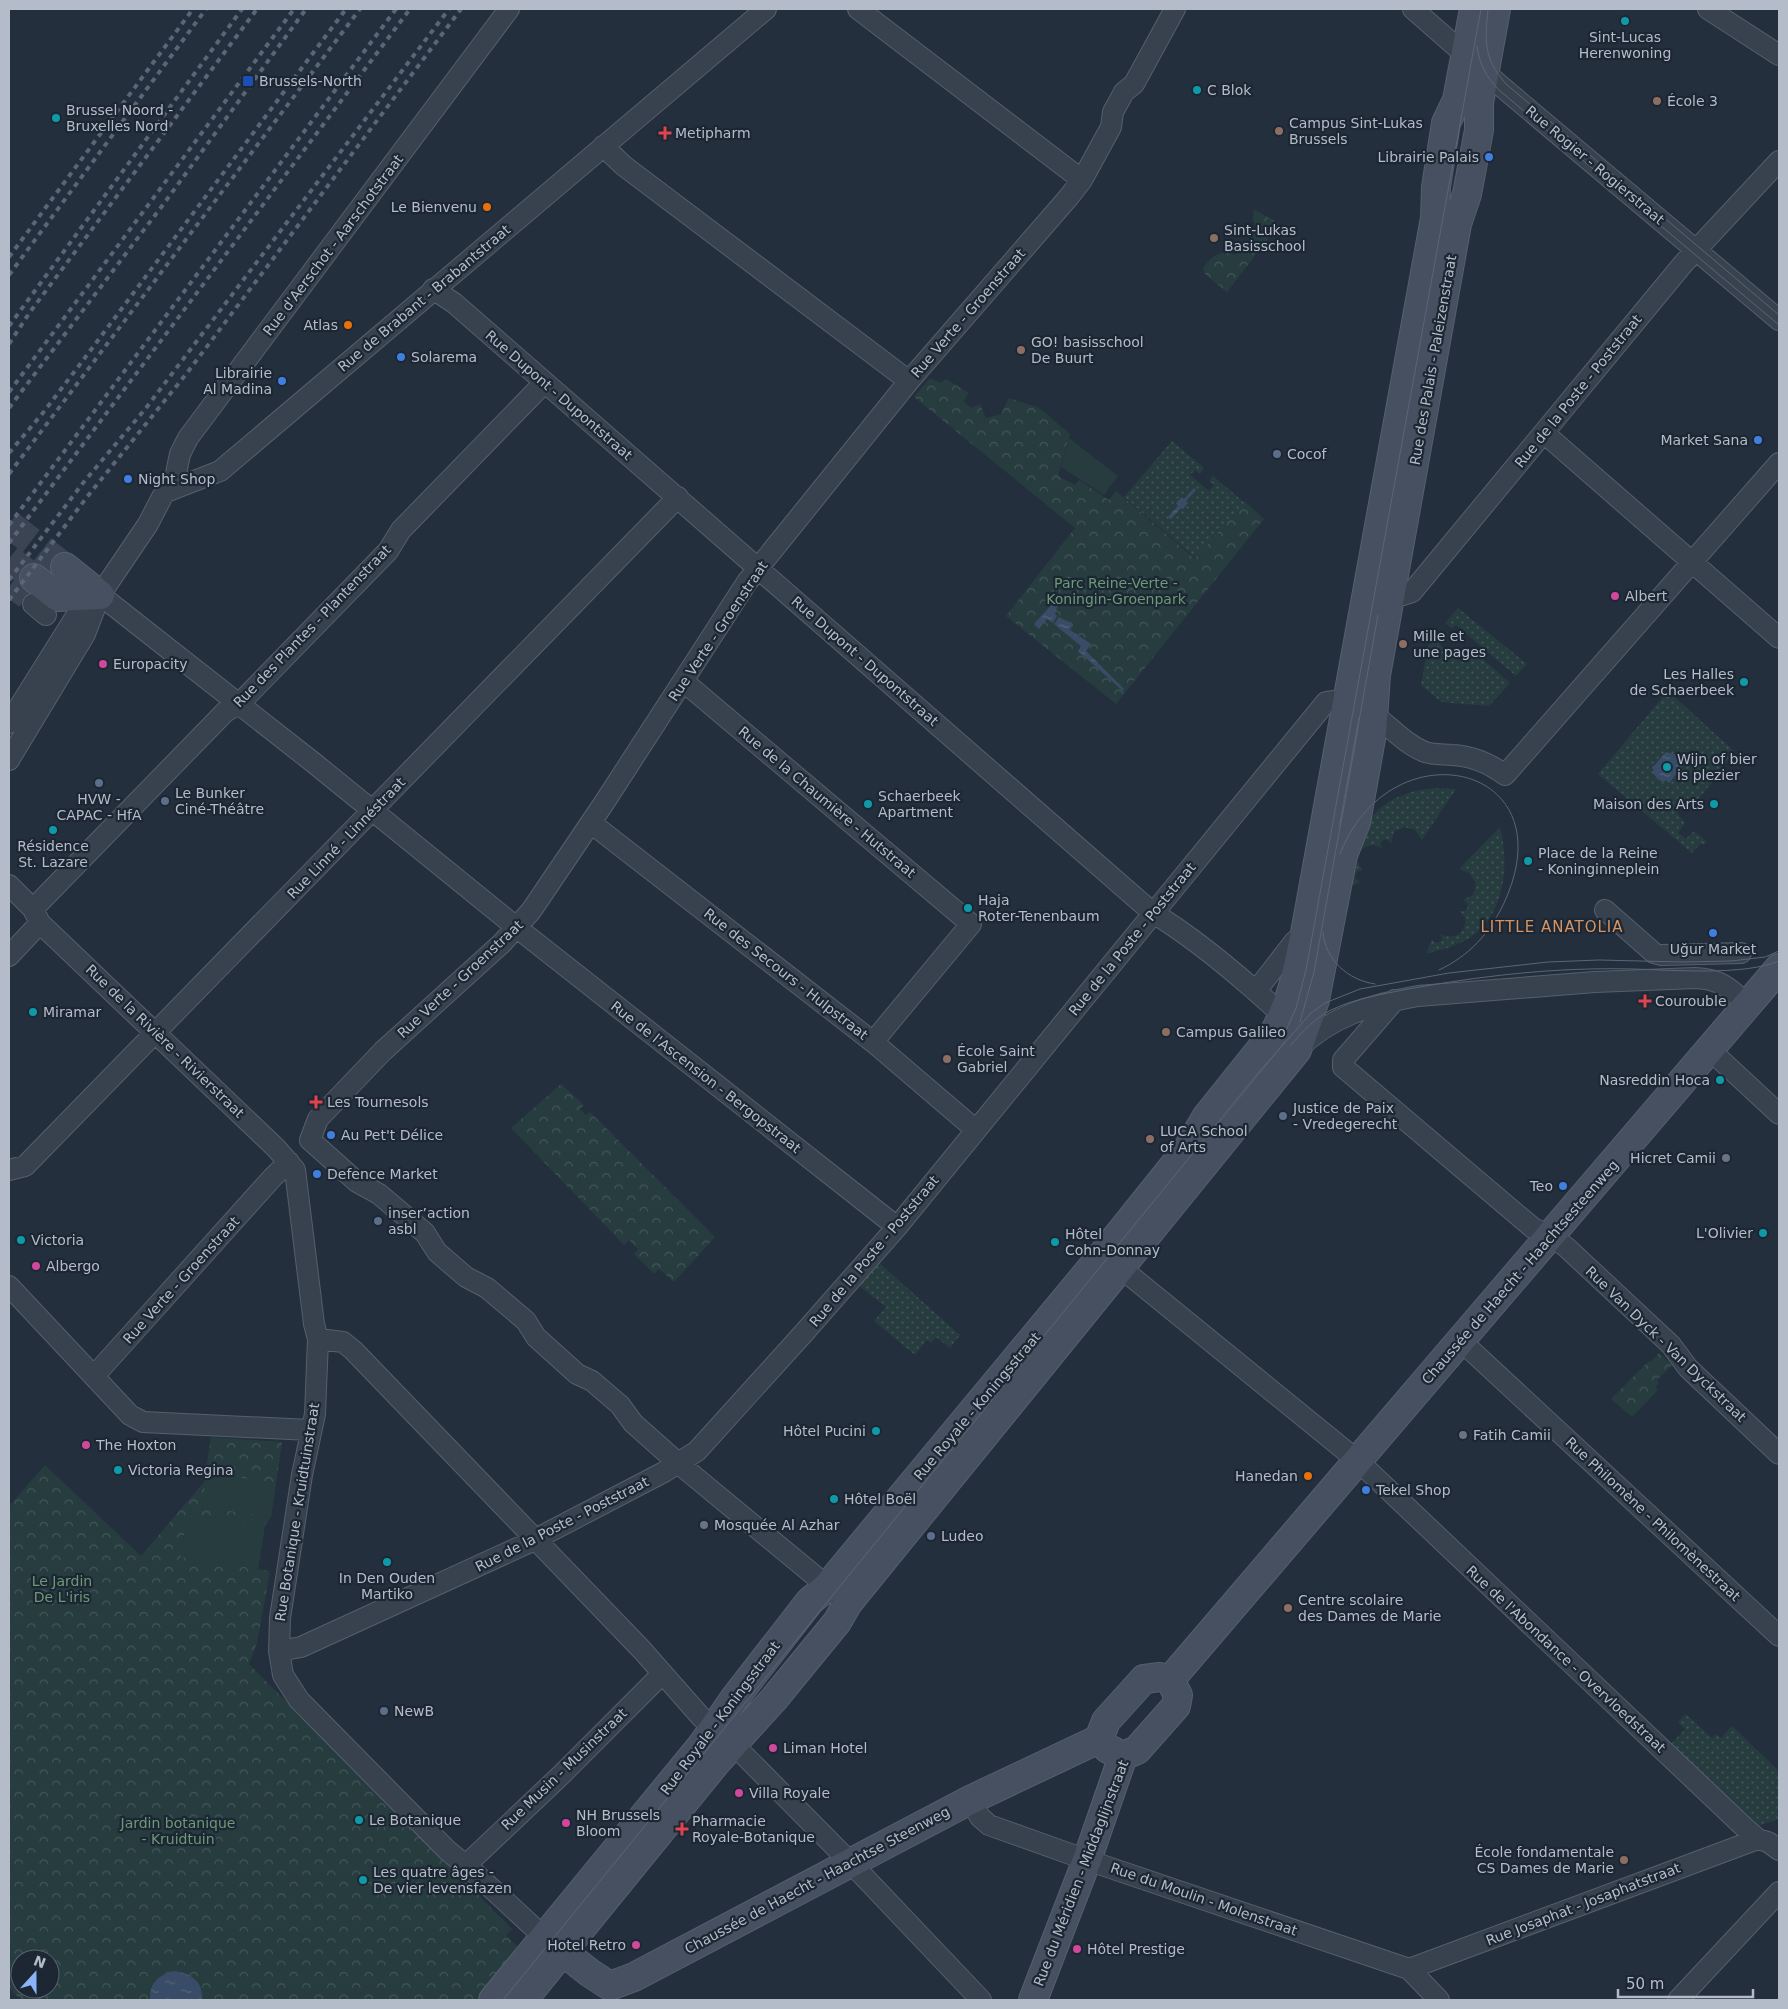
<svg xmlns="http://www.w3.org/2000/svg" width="1788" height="2009" font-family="'DejaVu Sans',sans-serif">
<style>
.grass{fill:url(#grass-dots)}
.park{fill:url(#park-crowns);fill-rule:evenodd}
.pitch{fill:#263c3f}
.water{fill:url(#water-ripples)}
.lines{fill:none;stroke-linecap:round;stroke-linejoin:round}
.street-tunnel{stroke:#3a4453;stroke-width:20;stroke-dasharray:20 10;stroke-linecap:butt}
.secondary-tunnel{stroke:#3a4453;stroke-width:28;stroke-dasharray:28 14;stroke-linecap:butt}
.street-casing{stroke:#565f6c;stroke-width:22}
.secondary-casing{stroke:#565f6c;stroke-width:30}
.street{stroke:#38414e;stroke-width:20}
.secondary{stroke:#465061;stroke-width:28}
.tram{stroke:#5a6575;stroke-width:1}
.rail{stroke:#5a6575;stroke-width:4;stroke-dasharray:5 5;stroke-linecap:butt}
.culture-dot{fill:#0f9aa8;stroke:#1d2633;stroke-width:2}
.transit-dot{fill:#1a4fb4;stroke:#1d2633;stroke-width:2}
.education-dot{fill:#8d6e63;stroke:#1d2633;stroke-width:2}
.health-dot{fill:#e0444e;stroke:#1d2633;stroke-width:2}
.shop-dot{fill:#3f7fe0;stroke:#1d2633;stroke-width:2}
.food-dot{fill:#e8710a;stroke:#1d2633;stroke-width:2}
.service-dot{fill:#5c6f8a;stroke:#1d2633;stroke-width:2}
.hotel-dot{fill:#d1479c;stroke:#1d2633;stroke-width:2}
.worship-dot{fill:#6b7280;stroke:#1d2633;stroke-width:2}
.labels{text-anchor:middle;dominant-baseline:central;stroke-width:4.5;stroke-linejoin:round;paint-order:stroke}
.poi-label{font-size:14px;fill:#b4bcc9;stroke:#1d2633;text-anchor:start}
.street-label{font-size:14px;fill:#b4bcc9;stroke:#1d2633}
.park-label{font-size:14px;fill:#6b9a76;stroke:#1d2633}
.neighbourhood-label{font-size:15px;letter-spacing:1px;fill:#d59563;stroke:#1d2633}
</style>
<defs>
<pattern id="grass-dots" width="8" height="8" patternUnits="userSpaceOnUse" patternTransform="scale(1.25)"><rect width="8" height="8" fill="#263c3f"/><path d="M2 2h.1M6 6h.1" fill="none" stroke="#435659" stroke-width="1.8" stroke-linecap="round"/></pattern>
<pattern id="park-crowns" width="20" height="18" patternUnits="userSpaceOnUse" patternTransform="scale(1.25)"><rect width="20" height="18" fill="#263c3f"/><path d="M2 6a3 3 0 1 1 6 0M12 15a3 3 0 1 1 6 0" fill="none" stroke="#435659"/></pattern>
<pattern id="water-ripples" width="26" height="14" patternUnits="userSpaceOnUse" patternTransform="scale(1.25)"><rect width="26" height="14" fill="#394c67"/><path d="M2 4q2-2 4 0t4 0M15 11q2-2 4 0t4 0" fill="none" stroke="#53647b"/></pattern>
</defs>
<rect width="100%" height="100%" fill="#242f3e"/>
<path class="grass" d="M1172 441 1204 468 1200 474 1195 470 1190 475 1209 491 1214 485 1209 481 1213 476 1259 515 1212 572 1124 497Z
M1458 608 1527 664 1516 676 1456 625 1452 629 1445 623Z
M1435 635 1442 641 1440 645 1459 661 1470 648 1510 683 1489 706 1441 702 1421 685 1428 646Z
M1668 691 1735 752 1713 778 1714 780 1692 807 1685 804 1677 813 1685 823 1678 833 1686 839 1694 831 1707 842 1704 845 1701 843 1692 853 1598 774Z
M1436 788 1456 789 1422 840 1415 830 1404 827 1394 832 1391 843 1387 839 1383 840 1380 843 1382 848C1369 841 1359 848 1357 861L1363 871H1358L1355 875 1356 879 1360 882 1350 887C1351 876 1350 862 1353 852 1367 811 1393 791 1436 788Z
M1500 827C1510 866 1505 918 1466 940 1454 947 1440 950 1426 954L1432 939 1435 943 1439 942 1442 939 1441 934C1454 941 1467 933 1465 918L1460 911H1465L1468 907 1467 903 1463 900 1473 895 1476 884 1470 874 1459 869Z
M878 1262 960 1335 950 1348 936 1337 931 1343 927 1340 915 1355 874 1321 886 1307 858 1285Z
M1686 1714 1712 1738 1716 1734 1721 1738 1732 1726 1779 1771V1819L1758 1826 1671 1744 1685 1729 1678 1722Z"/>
<path class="park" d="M1254 209 1279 224 1227 292 1205 274 1203 269C1210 256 1221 249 1235 255L1238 253 1256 231 1253 218Z
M930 378 941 383 946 379 969 393 963 401 971 408 980 404 986 418 1001 414 1009 398 1039 408 1070 434 1058 476 1075 485 1079 480 1109 500 1116 491 1195 559 1245 502 1264 519 1116 704 1006 616 1075 528 914 397Z
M561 1084 584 1105 580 1109 586 1115 590 1112 715 1237 674 1282 659 1269 654 1274 634 1254 638 1249 629 1240 624 1245 511 1128Z
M1659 1353 1672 1365 1657 1380 1659 1383 1655 1387 1658 1390 1632 1417 1611 1399 1649 1361 1650 1362Z
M211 1437 282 1442 271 1517 265 1525 258 1569 270 1571 257 1643 249 1664 512 1929 506 1935 519 1948 476 2000H21L9 1988V1506L45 1465 141 1556 204 1482ZM20 1959H50V1989H20Z"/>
<path class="pitch" d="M1069 438 1118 476 1104 495 1061 467Z
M207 1473 276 1483 271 1517 202 1507Z
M187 1514 265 1525 258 1569 181 1557Z"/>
<path class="water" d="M1194 488 1196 490 1186 501 1188 503 1183 509 1181 508 1171 519 1168 517 1178 506 1176 503 1182 497 1184 499Z
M1054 602 1058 604 1055 614 1057 616 1053 623 1047 619 1039 629 1034 624Z
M1059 617 1073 624 1070 630 1091 644 1086 651 1124 689 1123 691 1078 651 1081 646 1054 624Z
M1666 752 1677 755 1682 763 1681 765 1682 767 1669 783 1666 780 1664 782 1659 780 1652 772 1654 770 1652 768Z
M173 1971C190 1972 204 1982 202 2000H150C149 1984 158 1975 173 1971Z"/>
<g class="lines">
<path class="street-tunnel" d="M9 587 33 604"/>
<path class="secondary-tunnel" d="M9 524 65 567
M9 559 34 578"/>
<g class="street-casing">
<path id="street" d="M858 9 1082 180
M1413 9 1502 87 1779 320
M1708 9 1779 55
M603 146 624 166 909 381
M433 289 454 303 1153 913C1188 934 1220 960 1251 987 1264 999 1279 1009 1289 1025
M1544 433 1779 638
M173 488 180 454 188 438 509 9
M1377 590 1403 595 1412 592 1683 264 1779 161
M100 595 314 763 516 927 897 1227
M33 604 46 615
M683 681 971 924 873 1042
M9 723 76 616 98 597
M9 760 85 634 100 595 148 524 162 497 166 492 220 471 766 9
M591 823 873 1042 976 1130
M9 885 33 909 40 923 276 1148 295 1170 314 1324 318 1339 315 1414 302 1475 280 1618 279 1651 283 1675 299 1700 447 1850 477 1875 544 1937
M33 909 225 712 239 704 388 551 401 530 544 383
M1605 910 1654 953 1661 955 1741 953
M9 956 40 923
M1256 991 1294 942 1305 933
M1395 1000 1343 1060V1067L1533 1228 1551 1236 1566 1247 1671 1345 1688 1368 1779 1454
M1298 1049C1331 1016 1373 1004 1418 996L1595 982 1695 978C1721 979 1729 988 1748 1005
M1710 1050 1779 1114
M9 1170 25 1166 678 497
M1111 1260 1358 1461 1744 1827 1758 1839 1768 1842 1779 1850
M9 1286 130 1415 143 1422 310 1430
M318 1339 343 1342 353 1350 642 1650 701 1717 733 1744 850 1862 981 2000
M1461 1341 1779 1636
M94 1376 273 1177 289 1162
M838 1595 678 1463 633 1423 620 1405 592 1381 577 1374 536 1337 526 1321 487 1288 466 1277 437 1252 425 1233 379 1194 357 1182 310 1140 318 1119 383 1051 502 943 531 911 604 803 747 582 909 381 1068 198 1082 180 1111 127 1113 112 1124 92 1134 84 1175 9
M279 1651 301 1647 526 1544 664 1472 697 1451 802 1335 897 1227 1326 702C1372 694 1389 738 1425 752 1434 755 1444 754 1452 755 1473 756 1489 763 1505 775L1779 463
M970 1800 980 1817 989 1825 1087 1860 1409 1969 1439 2000
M466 1865 560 1776 662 1674
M1409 1969 1758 1839
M1678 2000 1779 1892"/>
</g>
<g class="secondary-casing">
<path id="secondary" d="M65 567 100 595
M34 578 58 597 100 595
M1170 1680 1779 968
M1113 1751 1108 1749 1099 1739 1106 1721 1144 1679 1160 1677 1170 1680
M549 1941 590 1973 610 1986 634 1977 970 1800 1099 1739
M493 2000 702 1745 734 1699 810 1601 827 1587 1103 1254 1188 1148 1207 1116 1275 1031C1293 997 1297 971 1305 933L1435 218 1436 187 1446 123 1457 100 1474 9
M523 2000 715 1764 774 1699 837 1622 848 1603 1297 1050 1315 1000 1343 855 1356 822 1372 733 1376 675 1457 224 1467 194 1479 130V103L1496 9
M1033 2000 1087 1860 1123 1756 1137 1750 1176 1706 1178 1695 1170 1680"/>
</g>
<use href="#street" class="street"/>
<use href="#secondary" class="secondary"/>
<path class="tram" d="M1488 9C1485 41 1483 58 1506 84L1779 315
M1477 46C1479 64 1487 78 1499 90L1779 325
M1340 854C1390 724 1569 763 1504 903 1490 933 1469 956 1439 970
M1323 932C1325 960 1348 980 1375 984
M1300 1022 1314 972 1378 615
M1284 1035 1296 1008 1306 970 1481 9
M1291 1045C1302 1032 1315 1018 1331 1010 1354 999 1378 995 1403 990 1479 976 1555 967 1633 969 1672 970 1744 976 1779 961
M503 2000 1259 1072 1311 1013 1325 1003 1360 989 1449 973 1548 962 1599 960 1682 962 1731 961 1765 957 1779 951"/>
<path class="rail" d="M9 257 193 9
M9 275 206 9
M9 326 242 9
M9 344 30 312 257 9
M9 392 294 9
M9 408 165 202 306 9
M9 453 42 414 81 363 346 9
M9 474 360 9
M9 525 396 9
M9 543 410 9
M9 580 83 483 146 408 449 9
M9 600 87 497 187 373 461 9"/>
</g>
<g class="culture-dot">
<circle cx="1625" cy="21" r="5"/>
<circle cx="1197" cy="90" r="5"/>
<circle cx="56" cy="118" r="5"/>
<circle cx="1744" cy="682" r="5"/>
<circle cx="1667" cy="767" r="5"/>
<circle cx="868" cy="804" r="5"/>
<circle cx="1714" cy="804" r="5"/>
<circle cx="53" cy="830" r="5"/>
<circle cx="1528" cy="861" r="5"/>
<circle cx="968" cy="908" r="5"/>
<circle cx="33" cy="1012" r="5"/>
<circle cx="1720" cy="1080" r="5"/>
<circle cx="1763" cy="1233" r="5"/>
<circle cx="21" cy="1240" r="5"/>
<circle cx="1055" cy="1242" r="5"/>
<circle cx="876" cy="1431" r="5"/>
<circle cx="118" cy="1470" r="5"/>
<circle cx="834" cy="1499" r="5"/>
<circle cx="387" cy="1562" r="5"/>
<circle cx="359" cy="1820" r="5"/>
<circle cx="363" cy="1880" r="5"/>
</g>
<rect class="transit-dot" x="242" y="75" width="12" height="12" rx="2.5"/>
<g class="education-dot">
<circle cx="1657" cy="101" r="5"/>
<circle cx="1279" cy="131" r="5"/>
<circle cx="1214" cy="238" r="5"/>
<circle cx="1021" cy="350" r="5"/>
<circle cx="1403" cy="644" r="5"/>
<circle cx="1166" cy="1032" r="5"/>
<circle cx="947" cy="1059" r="5"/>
<circle cx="1150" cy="1139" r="5"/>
<circle cx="1288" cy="1608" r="5"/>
<circle cx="1624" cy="1860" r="5"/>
</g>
<g class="health-dot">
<path d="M662.5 125.5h5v5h5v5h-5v5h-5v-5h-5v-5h5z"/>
<path d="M1642.5 993.5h5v5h5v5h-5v5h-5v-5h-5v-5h5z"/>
<path d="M313.5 1094.5h5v5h5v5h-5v5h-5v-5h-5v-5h5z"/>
<path d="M679.5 1821.5h5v5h5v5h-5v5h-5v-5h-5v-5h5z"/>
</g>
<g class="shop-dot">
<circle cx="1489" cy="157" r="5"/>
<circle cx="401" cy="357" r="5"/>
<circle cx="282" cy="381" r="5"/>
<circle cx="1758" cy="440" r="5"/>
<circle cx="128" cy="479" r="5"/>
<circle cx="1713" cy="933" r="5"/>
<circle cx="331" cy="1135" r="5"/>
<circle cx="317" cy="1174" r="5"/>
<circle cx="1563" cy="1186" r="5"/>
<circle cx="1366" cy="1490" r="5"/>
</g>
<g class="food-dot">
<circle cx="487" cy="207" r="5"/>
<circle cx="348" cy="325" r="5"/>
<circle cx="1308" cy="1476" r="5"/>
</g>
<g class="service-dot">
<circle cx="1277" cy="454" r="5"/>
<circle cx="99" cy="783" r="5"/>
<circle cx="165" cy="801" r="5"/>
<circle cx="1283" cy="1116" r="5"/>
<circle cx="378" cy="1221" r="5"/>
<circle cx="931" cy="1536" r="5"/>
<circle cx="384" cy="1711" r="5"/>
</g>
<g class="hotel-dot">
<circle cx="1615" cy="596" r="5"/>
<circle cx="103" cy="664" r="5"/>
<circle cx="36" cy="1266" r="5"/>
<circle cx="86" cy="1445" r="5"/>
<circle cx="773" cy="1748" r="5"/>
<circle cx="739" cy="1793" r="5"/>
<circle cx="566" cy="1823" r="5"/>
<circle cx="636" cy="1945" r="5"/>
<circle cx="1077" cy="1949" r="5"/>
</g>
<g class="worship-dot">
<circle cx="1726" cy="1158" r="5"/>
<circle cx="1463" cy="1435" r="5"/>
<circle cx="704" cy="1525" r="5"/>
</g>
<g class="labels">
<g class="poi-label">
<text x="1625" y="37" text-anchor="middle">Sint-Lucas<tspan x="1625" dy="16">Herenwoning</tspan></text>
<text x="259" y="81">Brussels-North</text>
<text x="1207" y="90">C Blok</text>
<text x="1667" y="101">École 3</text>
<text x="66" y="110">Brussel Noord -<tspan x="66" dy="16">Bruxelles Nord</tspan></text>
<text x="1289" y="123">Campus Sint-Lukas<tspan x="1289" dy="16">Brussels</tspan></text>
<text x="675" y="133">Metipharm</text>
<text x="1479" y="157" text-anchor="end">Librairie Palais</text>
<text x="477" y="207" text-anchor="end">Le Bienvenu</text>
<text x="1224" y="230">Sint-Lukas<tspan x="1224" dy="16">Basisschool</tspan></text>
<text x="338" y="325" text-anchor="end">Atlas</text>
<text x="1031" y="342">GO! basisschool<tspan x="1031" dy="16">De Buurt</tspan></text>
<text x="411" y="357">Solarema</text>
<text x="272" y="373" text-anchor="end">Librairie<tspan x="272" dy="16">Al Madina</tspan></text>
<text x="1748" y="440" text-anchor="end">Market Sana</text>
<text x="1287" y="454">Cocof</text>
<text x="138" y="479">Night Shop</text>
<text x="1625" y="596">Albert</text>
<text x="1413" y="636">Mille et<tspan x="1413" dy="16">une pages</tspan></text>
<text x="113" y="664">Europacity</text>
<text x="1734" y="674" text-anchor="end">Les Halles<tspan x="1734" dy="16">de Schaerbeek</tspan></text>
<text x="1677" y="759">Wijn of bier<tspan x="1677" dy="16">is plezier</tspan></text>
<text x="175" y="793">Le Bunker<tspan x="175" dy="16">Ciné-Théâtre</tspan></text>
<text x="878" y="796">Schaerbeek<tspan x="878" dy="16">Apartment</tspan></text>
<text x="99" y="799" text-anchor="middle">HVW -<tspan x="99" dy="16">CAPAC - HfA</tspan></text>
<text x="1704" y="804" text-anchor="end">Maison des Arts</text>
<text x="53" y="846" text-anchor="middle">Résidence<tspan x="53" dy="16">St. Lazare</tspan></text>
<text x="1538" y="853">Place de la Reine<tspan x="1538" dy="16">- Koninginneplein</tspan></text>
<text x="978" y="900">Haja<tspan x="978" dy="16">Roter-Tenenbaum</tspan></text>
<text x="1713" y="949" text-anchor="middle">Uğur Market</text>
<text x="1655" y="1001">Courouble</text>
<text x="43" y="1012">Miramar</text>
<text x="1176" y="1032">Campus Galileo</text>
<text x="957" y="1051">École Saint<tspan x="957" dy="16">Gabriel</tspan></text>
<text x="1710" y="1080" text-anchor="end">Nasreddin Hoca</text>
<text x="327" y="1102">Les Tournesols</text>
<text x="1293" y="1108">Justice de Paix<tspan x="1293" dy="16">- Vredegerecht</tspan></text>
<text x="1160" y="1131">LUCA School<tspan x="1160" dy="16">of Arts</tspan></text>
<text x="341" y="1135">Au Pet't Délice</text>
<text x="1716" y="1158" text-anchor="end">Hicret Camii</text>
<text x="327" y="1174">Defence Market</text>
<text x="1553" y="1186" text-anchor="end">Teo</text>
<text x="388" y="1213">inser’action<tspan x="388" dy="16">asbl</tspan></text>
<text x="1753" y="1233" text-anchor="end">L'Olivier</text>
<text x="1065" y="1234">Hôtel<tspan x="1065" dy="16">Cohn-Donnay</tspan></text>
<text x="31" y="1240">Victoria</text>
<text x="46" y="1266">Albergo</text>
<text x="866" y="1431" text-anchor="end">Hôtel Pucini</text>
<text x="1473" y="1435">Fatih Camii</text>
<text x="96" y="1445">The Hoxton</text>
<text x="128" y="1470">Victoria Regina</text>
<text x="1298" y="1476" text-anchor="end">Hanedan</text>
<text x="1376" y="1490">Tekel Shop</text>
<text x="844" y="1499">Hôtel Boël</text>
<text x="714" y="1525">Mosquée Al Azhar</text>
<text x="941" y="1536">Ludeo</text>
<text x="387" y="1578" text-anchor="middle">In Den Ouden<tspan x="387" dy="16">Martiko</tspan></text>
<text x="1298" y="1600">Centre scolaire<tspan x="1298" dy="16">des Dames de Marie</tspan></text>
<text x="394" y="1711">NewB</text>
<text x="783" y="1748">Liman Hotel</text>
<text x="749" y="1793">Villa Royale</text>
<text x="576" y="1815">NH Brussels<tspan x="576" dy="16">Bloom</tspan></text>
<text x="369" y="1820">Le Botanique</text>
<text x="692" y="1821">Pharmacie<tspan x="692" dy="16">Royale-Botanique</tspan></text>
<text x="1614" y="1852" text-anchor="end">École fondamentale<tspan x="1614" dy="16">CS Dames de Marie</tspan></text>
<text x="373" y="1872">Les quatre âges -<tspan x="373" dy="16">De vier levensfazen</tspan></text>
<text x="626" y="1945" text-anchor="end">Hotel Retro</text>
<text x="1087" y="1949">Hôtel Prestige</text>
</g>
<g class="street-label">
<text transform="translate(1595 165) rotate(40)">Rue Rogier - Rogierstraat</text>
<text transform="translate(333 245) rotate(-53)">Rue d'Aerschot - Aarschotstraat</text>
<text transform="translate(424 298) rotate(-40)">Rue de Brabant - Brabantstraat</text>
<text transform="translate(968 313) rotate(-49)">Rue Verte - Groenstraat</text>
<text transform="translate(1433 360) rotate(-80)">Rue des Palais - Paleizenstraat</text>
<text transform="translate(1578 391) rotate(-51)">Rue de la Poste - Poststraat</text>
<text transform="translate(559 395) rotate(41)">Rue Dupont - Dupontstraat</text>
<text transform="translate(312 626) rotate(-46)">Rue des Plantes - Plantenstraat</text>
<text transform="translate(718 631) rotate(-56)">Rue Verte - Groenstraat</text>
<text transform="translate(865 661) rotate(41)">Rue Dupont - Dupontstraat</text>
<text transform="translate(827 802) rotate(40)">Rue de la Chaumière - Hutstraat</text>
<text transform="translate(346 838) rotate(-46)">Rue Linné - Linnéstraat</text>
<text transform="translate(1132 939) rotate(-51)">Rue de la Poste - Poststraat</text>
<text transform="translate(786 974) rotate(38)">Rue des Secours - Hulpstraat</text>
<text transform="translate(460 979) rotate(-43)">Rue Verte - Groenstraat</text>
<text transform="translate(165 1041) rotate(44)">Rue de la Rivière - Rivierstraat</text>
<text transform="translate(706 1077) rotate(38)">Rue de l'Ascension - Bergopstraat</text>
<text transform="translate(874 1251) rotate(-50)">Rue de la Poste - Poststraat</text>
<text transform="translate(1520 1272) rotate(-49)">Chaussée de Haecht - Haachtsesteenweg</text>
<text transform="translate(181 1280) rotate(-48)">Rue Verte - Groenstraat</text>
<text transform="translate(1666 1344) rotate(44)">Rue Van Dyck - Van Dyckstraat</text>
<text transform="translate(977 1406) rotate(-50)">Rue Royale - Koningsstraat</text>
<text transform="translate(297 1512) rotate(-81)">Rue Botanique - Kruidtuinstraat</text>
<text transform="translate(1653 1519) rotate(43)">Rue Philomène - Philomènestraat</text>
<text transform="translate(562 1524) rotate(-27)">Rue de la Poste - Poststraat</text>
<text transform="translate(1566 1659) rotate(43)">Rue de l'Abondance - Overvloedstraat</text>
<text transform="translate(720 1718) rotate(-53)">Rue Royale - Koningsstraat</text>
<text transform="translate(564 1769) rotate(-44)">Rue Musin - Musinstraat</text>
<text transform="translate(1081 1873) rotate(-69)">Rue du Méridien - Middaglijnstraat</text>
<text transform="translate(817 1880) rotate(-28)">Chaussée de Haecht - Haachtse Steenweg</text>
<text transform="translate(1204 1899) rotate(19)">Rue du Moulin - Molenstraat</text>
<text transform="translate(1583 1904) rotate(-21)">Rue Josaphat - Josaphatstraat</text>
</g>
<g class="park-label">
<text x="1116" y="583">Parc Reine-Verte -<tspan x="1116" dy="16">Koningin-Groenpark</tspan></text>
<text x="62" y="1581">Le Jardin<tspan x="62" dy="16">De L'iris</tspan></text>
<text x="178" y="1823">Jardin botanique<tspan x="178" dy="16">- Kruidtuin</tspan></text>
</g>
<g class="neighbourhood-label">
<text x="1552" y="927">LITTLE ANATOLIA</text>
</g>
</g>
<rect width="1788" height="2009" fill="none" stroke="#b4bcc9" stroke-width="20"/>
<g transform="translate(35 1974) rotate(21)"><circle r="24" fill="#1d2633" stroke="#59626f"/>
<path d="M0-4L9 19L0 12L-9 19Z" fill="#8ab4f8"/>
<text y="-8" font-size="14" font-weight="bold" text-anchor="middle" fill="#b4bcc9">N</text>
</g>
<path d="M1618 1989v8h135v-8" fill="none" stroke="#b4bcc9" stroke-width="2.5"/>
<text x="1626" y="1989" font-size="15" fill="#b4bcc9" stroke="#1d2633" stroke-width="4" paint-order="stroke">50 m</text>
</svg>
